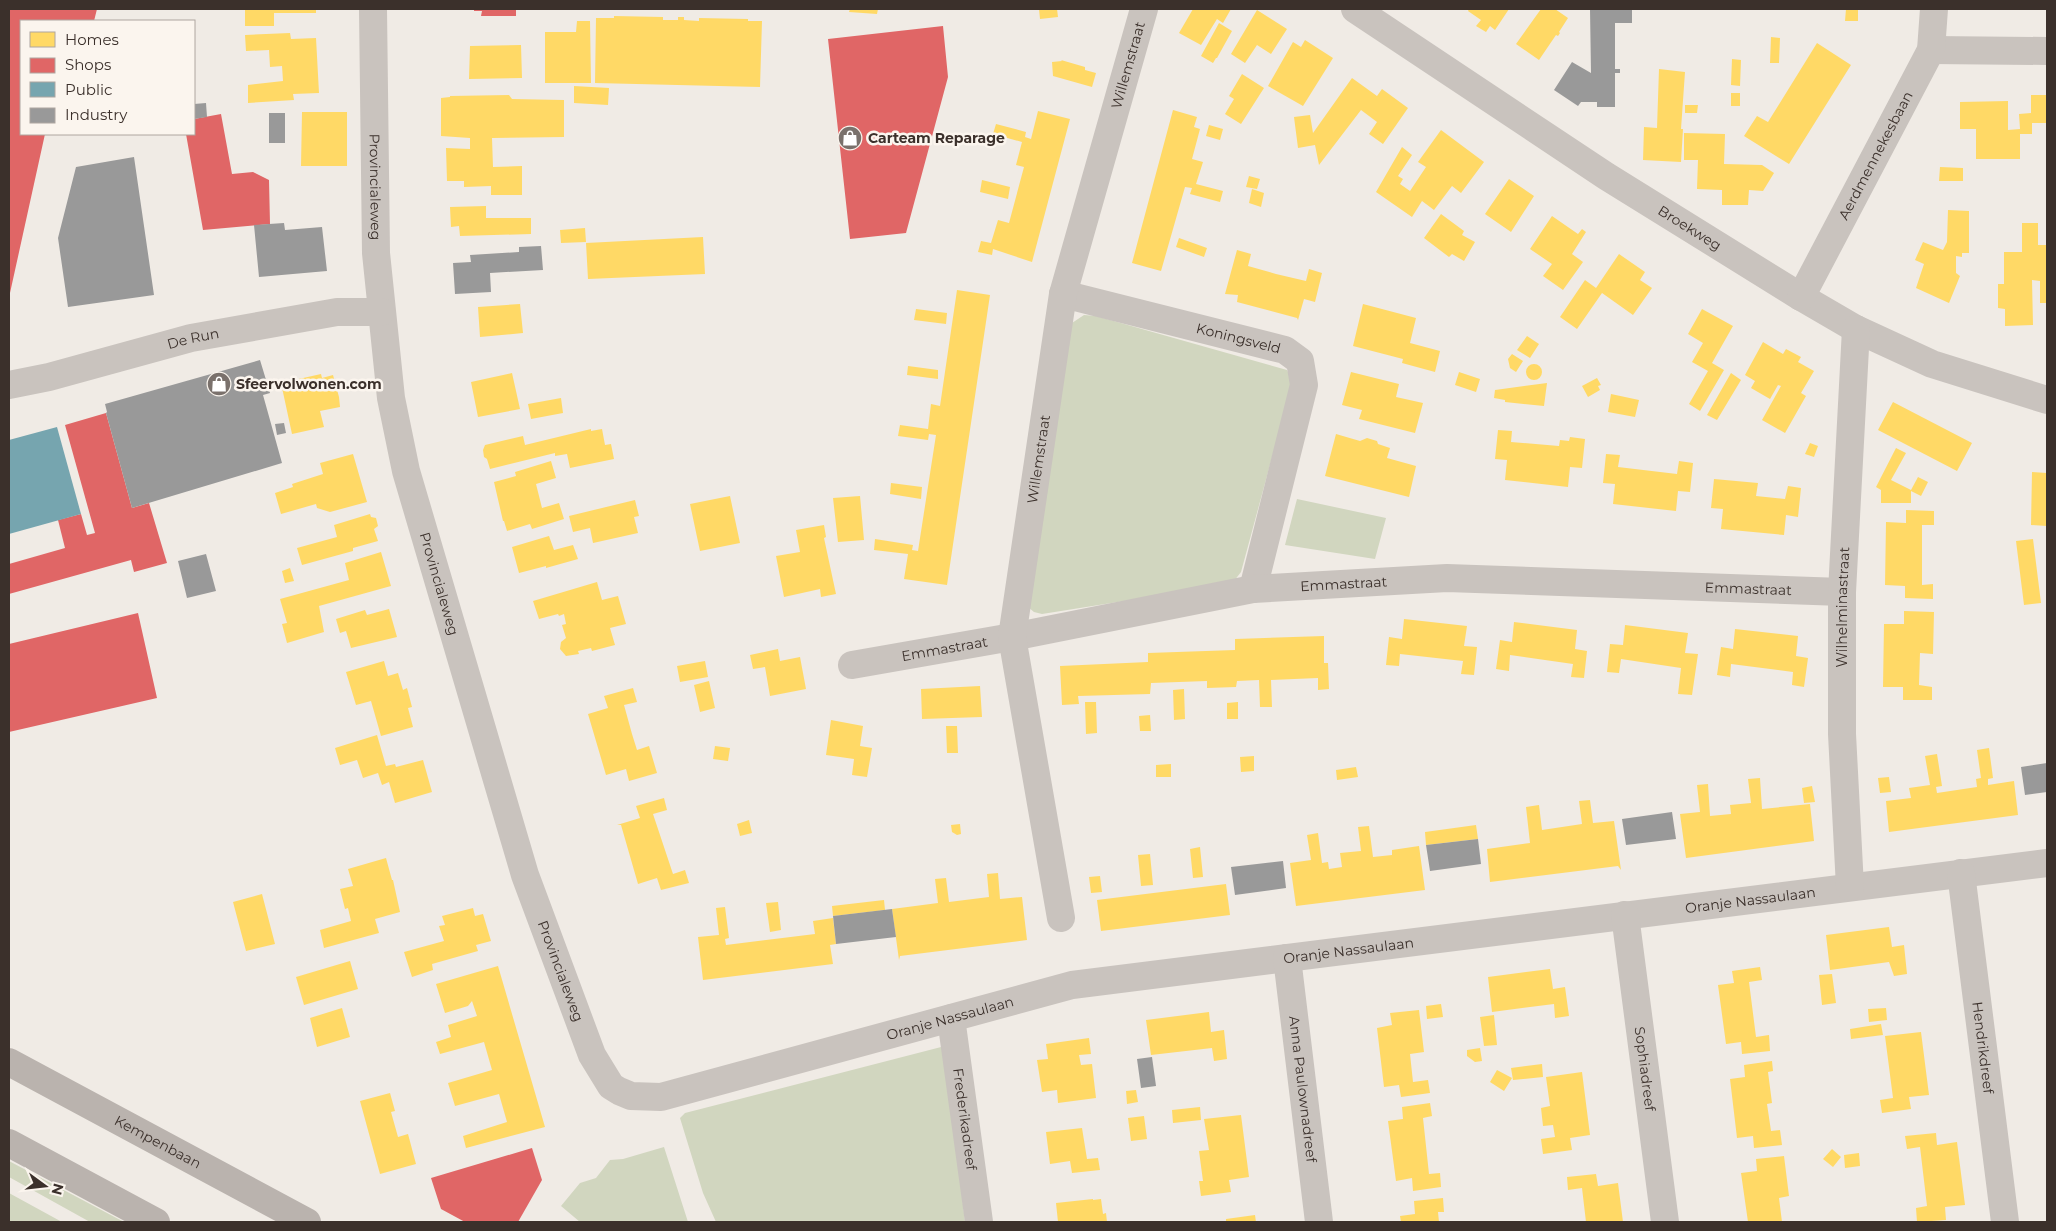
<svg xmlns="http://www.w3.org/2000/svg" width="2056" height="1231" font-family="Montserrat,sans-serif">
<style>
.green{fill:#d1d6bf}
.homes{fill:#ffd966}
.shops{fill:#e06666}
.public{fill:#76a5af}
.industry{fill:#999}
.lines{fill:none;stroke-linecap:round;stroke-linejoin:round}
.minor{stroke:#c9c3be;stroke-width:28}
.secondary{stroke:#bab3ae;stroke-width:28}
.labels{text-anchor:middle;dominant-baseline:central;stroke-width:5;stroke-linejoin:round;paint-order:stroke}
.street-label{font-size:14px;fill:#3b302b;stroke:#fbf5ee}
.poi-label{font-size:14px;font-weight:bold;fill:#3b302b;stroke:#fbf5ee;text-anchor:start}
</style>
<rect width="100%" height="100%" fill="#f0ebe5"/>
<path class="green" d="M1084 315 1096 316 1287 370 1291 378V387L1241 572 1234 581 1225 585 1042 614 1034 612 1028 607 1069 325Z
M1297 499 1386 518 1375 559 1285 545Z
M945 1046 965 1222H716L703 1193 680 1118 685 1113Z
M664 1147 688 1222H580L561 1206 580 1183 596 1178 610 1160 623 1159Z
M9 1161 124 1222H90L9 1177Z
M9 1193 62 1222H9Z"/>
<path class="homes" d="M245 9H316V13H274V26H245Z
M850 9H878L877 14 849 12Z
M1039 9H1057L1058 17 1040 19Z
M1193 9H1231L1223 23 1217 19 1201 45 1179 33Z
M1469 9H1509L1495 30 1490 26 1486 32 1476 26 1481 20 1468 11Z
M1541 9H1555L1568 18 1559 32 1560 33 1558 36 1556 35 1539 60 1516 44Z
M1846 9H1858V21H1845Z
M1257 10 1287 29 1271 54 1257 45 1245 63 1231 54Z
M614 16 663 17V20H678V17H684V20L699 21V18L748 19V21H762L760 87 595 83 596 18H614Z
M577 21H590L591 83H545V32H576Z
M1219 23 1232 31 1217 58H1216L1213 63 1201 56Z
M290 33 291 39 316 38 319 93 293 94 294 100 248 103V85L283 81 282 66 270 67 269 50 246 51 245 35Z
M1771 37 1780 38 1779 63H1770Z
M1305 40 1333 58 1303 106 1268 86 1293 42 1301 47Z
M1817 43 1851 65 1789 164 1744 136 1757 116 1768 122Z
M521 45 522 78 469 79 470 46Z
M1732 59 1741 60 1740 86 1731 85Z
M1061 60 1085 67V70L1096 73 1092 87 1053 76 1052 62 1062 61Z
M1659 69 1685 72 1681 129H1683L1681 162 1643 160 1644 127 1657 128Z
M1242 74 1264 88 1241 124 1225 114 1234 99 1229 96Z
M1352 78 1377 96 1382 89 1408 108 1383 144 1369 134 1377 122 1361 110 1319 165 1315 145 1298 148 1294 117 1310 115 1313 133Z
M574 86 609 88 608 105 574 103Z
M1731 93H1740V106H1731Z
M509 95 512 99 564 100V137L492 138 493 167 522 166V195H491V186L464 187V181H447L446 148 470 149V138L441 136V98L450 97V96Z
M2031 95H2047V123H2032V134H2020V159H1976V129H1960V102L2008 101V130L2020 129 2019 114 2031 113Z
M1685 105H1698L1697 113H1685Z
M1173 110 1197 117 1194 127 1200 129 1192 159 1203 162 1196 184 1223 191 1220 202 1190 194 1192 188 1185 187 1161 271 1132 263Z
M1038 111 1070 119 1032 262 993 249 992 255 978 252 981 241 991 243 998 220 1009 223 1024 167 1016 165 1022 142 993 134 996 124 1026 132 1025 137 1031 139Z
M302 112H347V166H301Z
M1209 125 1223 129 1220 140 1206 136Z
M1441 130 1484 162 1461 193 1452 186 1434 210 1422 201 1412 217 1376 192 1402 147 1412 155 1398 176 1403 179 1400 184 1410 191 1426 167 1418 162Z
M1684 133 1725 134 1724 164 1762 165 1774 173 1763 191 1749 190 1748 205H1722V190L1697 189 1698 160H1684Z
M1940 167 1963 168V181H1939Z
M1249 176 1260 179 1257 189 1246 187Z
M1509 179 1534 196 1511 232 1485 214Z
M982 180 1010 187 1008 199 980 192Z
M1252 189 1264 193 1261 207 1249 203Z
M486 206V218H531V234L460 236 459 226 451 227 450 207Z
M1948 210 1969 211V253H1962V257L1956 256V273L1960 276 1949 303 1916 288 1924 264 1915 260 1923 242 1943 250 1947 242Z
M1441 214 1464 231 1462 235 1475 242 1464 261 1452 254 1449 257 1424 238Z
M1552 216 1578 234 1582 229 1586 232 1572 254 1583 262 1563 290 1543 276 1552 264 1530 249Z
M2022 223H2038V245H2047V303H2040V281L2032 280 2033 325 2005 326V309L1998 308V284H2004V252H2022Z
M585 228 586 242 561 243 560 230Z
M703 237 705 274 588 279 586 243Z
M1179 238 1207 248 1204 257 1176 247Z
M1237 250 1251 254 1248 266 1276 274 1306 281 1309 269 1322 273 1315 302 1304 299 1298 320 1297 318 1237 302 1238 295 1225 294Z
M1619 254 1645 272 1640 280 1652 288 1633 315 1602 293 1577 329 1560 317 1585 280 1596 288Z
M957 290 990 295 947 585 904 579 908 554 874 550 875 539 913 545 912 550 918 551 936 435 929 434 928 440 898 436 900 425 928 429 931 404 940 406Z
M520 304 523 333 480 337 478 307Z
M1363 304 1416 318 1410 343 1440 351 1435 372 1402 363 1403 359 1353 346Z
M916 309 947 313 946 324 914 320Z
M1702 309 1733 326 1712 363 1724 370 1700 411 1689 404 1708 371 1692 362 1703 343 1688 334Z
M1527 336 1539 344 1530 358 1517 350Z
M1763 342 1783 354 1786 349 1801 357 1798 362 1814 371 1801 393 1806 396 1785 433 1762 420 1781 386 1778 385 1770 399 1751 388 1755 381 1745 375Z
M1512 354 1523 361 1516 372 1510 368 1508 359Z
M1526 372a8 8 0 1 1 16 0a8 8 0 1 1-16 0Z
M908 366 938 370V379L907 375Z
M1351 372 1399 384 1396 397 1423 403 1415 433 1359 419 1362 410 1342 405Z
M1459 372 1480 379 1476 392 1455 385Z
M512 373 520 409 478 417 471 382Z
M1731 373 1741 380 1717 420 1707 415Z
M321 374 322 378 333 375 339 397 340 407 320 411 324 427 292 434 281 383Z
M1597 378 1601 385 1598 386 1600 390 1588 397 1582 386Z
M1547 383 1544 406 1505 402V400L1494 398 1495 390Z
M1611 394 1639 400 1635 417 1608 412Z
M561 398 563 413 531 419 528 404Z
M1893 402 1972 443 1957 471 1878 430Z
M591 429V431L602 429 605 445 611 444 614 459 570 468 567 454 555 456V453L490 469 487 459 484 457 483 450 485 445 523 436 525 445Z
M1498 430 1512 431 1511 442 1559 446 1560 440 1569 441 1570 437 1585 439 1582 468 1570 467 1568 487 1505 480 1507 460 1495 459Z
M1336 434 1360 441 1367 438 1377 441 1378 444 1390 448 1387 458 1416 466 1409 497 1325 476Z
M1810 443 1818 446 1814 457 1805 454Z
M1896 448 1906 453 1891 480 1911 490 1918 477 1928 482 1921 496 1911 491V503H1881V490L1876 487Z
M353 454 367 502 330 512 317 508 316 504 281 514 275 493 293 487 292 484 323 474 320 463Z
M1606 454 1620 455 1618 467 1677 474 1679 461 1693 463 1690 492 1678 491 1676 511 1613 504 1615 484 1603 483Z
M551 461 556 478 536 484 542 508 559 503 564 519 532 529 530 524 507 531 504 521H503L494 482 516 476 515 472Z
M2032 472 2047 473V526L2031 525Z
M1714 479 1758 483 1756 496 1785 499 1788 486 1801 488 1798 517 1786 515 1784 535 1721 529 1723 509 1711 508Z
M891 483 922 487 921 499 890 494Z
M730 496 740 543 700 551 690 504Z
M860 496 864 540 838 542 833 498Z
M635 500 639 516 634 517 638 533 593 543 590 528 573 532 569 516Z
M1906 510 1934 511V525H1922V585L1933 584V599L1905 598V586L1885 585 1886 522 1906 523Z
M370 514 371 517 376 518 378 526 374 529 378 541 353 548V551L302 565 297 548 337 537 334 525Z
M824 525 826 537 824 538 836 594 821 597 820 589 784 597 776 556 800 552 796 530Z
M549 536 554 550 573 545 578 559 546 568V566L519 573 512 547Z
M2033 539 2041 603 2024 605 2016 541Z
M381 552 391 586 319 606 324 632 287 643 282 624 287 623 280 599 349 580 345 563Z
M290 568 294 581 285 583 282 571Z
M597 582 602 600 618 596 626 624 610 628 615 645 592 651 591 648 578 651 579 654 566 656 560 649 561 642 566 638 562 625 566 624 564 614 559 616 558 614 539 619 533 601Z
M389 609 397 637 351 648 346 631 340 633 336 619 365 610 367 615Z
M1904 611 1934 612 1933 654 1920 653 1919 685 1932 687V700H1903V687H1883L1884 624H1904Z
M1404 619 1467 626 1464 646 1477 647 1474 675 1461 674 1463 661 1400 654 1399 666 1386 665 1389 637 1402 639Z
M1514 622 1577 630 1575 649 1587 651 1584 678 1571 677 1573 664 1510 655 1509 671 1496 669 1500 640 1512 642Z
M1625 625 1688 633 1685 653 1698 654 1692 695 1678 694 1681 668 1621 659 1619 673 1607 672 1610 644 1623 645Z
M1735 629 1798 636 1796 656 1808 658 1804 687 1792 685 1793 672 1731 664 1730 677 1717 675 1721 647 1733 649Z
M1324 636V663H1328L1329 689 1318 690V678L1271 680 1272 707H1260L1259 680 1237 681 1236 687 1207 688V681L1151 683 1150 694 1078 696 1079 704 1062 705 1060 666 1148 662V653L1235 650V639Z
M778 649 780 661 800 657 806 689 770 696 765 667 753 669 750 655Z
M384 661 388 676 398 673 403 690 407 688 412 707 408 708 413 727 381 736 371 701 356 705 346 672Z
M705 661 708 677 680 682 677 666Z
M709 681 715 708 700 712 694 685Z
M980 686 982 717 922 719 921 689Z
M633 688 637 702 624 705 632 734 637 750 649 746 657 773 629 781 626 769 606 775 588 714 608 708 604 696Z
M1184 689 1185 719 1174 720 1173 690Z
M1085 702H1096L1097 733 1086 734Z
M1238 702V719H1227V703Z
M1150 715 1151 731H1140L1139 716Z
M831 720 863 726 860 746 872 748 867 777 852 775 854 759 826 755Z
M946 726H957L958 753H947Z
M377 735 386 766 395 764 396 767 423 760 432 792 395 803 389 782 382 785 378 773 363 778 357 760 340 765 335 748Z
M715 746 730 748 728 761 713 759Z
M1989 748 1993 778 1988 779V785L2014 781 2018 815 1889 832 1886 801 1911 798 1909 788 1930 785 1925 756 1937 754 1942 786 1936 787 1937 793 1977 787 1976 779 1981 778 1977 750Z
M1254 756V771L1241 772 1240 757Z
M1171 764V777H1156V765Z
M1356 767 1358 777 1337 780 1336 770Z
M1889 777 1891 792 1880 793 1878 778Z
M1760 778 1762 809 1810 804 1814 841 1686 858 1680 814 1700 812 1697 785 1708 784 1710 816 1731 814 1730 805 1751 803 1748 779Z
M1812 786 1815 802 1804 803 1802 788Z
M664 798 667 810 653 814 673 874 685 870 689 883 661 890 657 878 638 884 621 825H617L640 818 636 806Z
M1590 800 1593 823 1614 821 1621 870 1618 866 1490 882 1487 849 1530 843 1526 807 1539 805 1542 830 1582 824 1579 801Z
M749 820 752 833 740 836 737 824Z
M960 824 961 834 957 835 952 832 951 825Z
M1476 825 1478 839 1426 845 1425 832Z
M1369 826 1373 857 1392 855V850L1419 846 1425 890 1296 906 1290 863 1311 860 1307 835 1318 833 1322 863 1328 862 1329 869 1342 867 1340 853 1361 851 1358 827Z
M1200 847 1203 877 1193 878 1190 849Z
M1150 854 1153 885 1141 886 1138 855Z
M386 858 392 880H393L400 912 375 919 379 933 324 948 320 930 351 921 348 908 345 909 340 889 353 886 348 869Z
M998 873 1000 899 1022 897 1027 940 900 956 899 960 892 909 938 903 935 879 946 878 949 902 989 897 987 874Z
M1100 876 1102 892 1091 893 1089 877Z
M1226 884 1230 915 1101 931 1097 900Z
M262 894 275 944 246 951 233 902Z
M884 900 885 910 833 916 832 906Z
M778 902 781 930 770 932 766 903Z
M725 907 729 938 725 939 726 945 815 934 813 921 833 918 836 944 830 945 833 964 703 980 698 937 719 935 716 908Z
M473 908 475 916 483 914 491 941 476 945 478 951 432 964 433 970 412 977 404 952 444 941 439 926 445 925 442 916Z
M1889 927 1892 947 1904 945 1907 974 1894 976 1889 962 1830 970 1826 935Z
M350 961 358 989 304 1005 296 977Z
M498 966 545 1127 466 1148 463 1136 507 1122 499 1094 455 1106 448 1083 492 1070 484 1042 440 1054 436 1042 451 1037 448 1025 477 1016 472 1001 468 1006 445 1013 436 984Z
M1760 967 1762 980 1749 982 1756 1037 1769 1035 1770 1051 1742 1054 1741 1042 1726 1044 1718 985 1734 983 1732 971Z
M1550 969 1553 989 1565 987 1569 1016 1555 1018 1554 1004 1492 1012 1488 977Z
M1832 974 1836 1003 1822 1005 1819 975Z
M1441 1004 1443 1017 1427 1019 1426 1006Z
M342 1008 350 1037 317 1047 310 1018Z
M1886 1008 1887 1020 1869 1022 1868 1009Z
M1419 1010 1424 1052 1410 1054 1413 1082 1428 1080 1430 1093 1401 1097 1399 1085 1384 1087 1377 1028 1392 1025 1390 1013Z
M1209 1012 1211 1032 1224 1030 1227 1059 1214 1061 1212 1048 1151 1055 1146 1020Z
M1494 1015 1497 1045 1484 1046 1480 1017Z
M1881 1024 1883 1035 1851 1039 1850 1029Z
M1921 1032 1929 1095 1909 1097 1911 1109 1882 1113 1880 1100 1893 1098 1885 1036Z
M1089 1038 1091 1054 1079 1055 1081 1065 1092 1064 1096 1098 1058 1103 1057 1090 1042 1092 1037 1060 1048 1059 1046 1044Z
M1480 1048 1482 1061 1475 1062 1467 1056V1050Z
M1772 1061 1773 1071 1768 1072 1772 1103 1767 1104 1771 1131 1780 1130 1782 1145 1754 1148 1753 1136 1737 1138 1730 1079 1745 1077 1744 1065Z
M1542 1064 1543 1077 1513 1080 1511 1068Z
M1497 1070 1512 1078 1504 1091 1490 1082Z
M1582 1072 1590 1135 1570 1138 1572 1150 1543 1154 1541 1139 1555 1137 1553 1125 1543 1126 1541 1108 1550 1106 1546 1077Z
M1136 1090 1138 1102 1127 1104 1126 1091Z
M390 1093 395 1111 391 1112 398 1137 408 1134 416 1164 380 1174 360 1101Z
M1430 1103 1432 1116 1423 1118 1429 1174 1440 1173 1441 1187 1413 1191 1412 1178 1396 1181 1388 1121 1403 1119 1402 1107Z
M1200 1107 1201 1120 1173 1123 1172 1110Z
M1241 1115 1249 1177 1229 1180 1231 1192 1201 1196 1199 1181H1203L1199 1151 1209 1150 1204 1119Z
M1144 1116 1147 1139 1131 1141 1128 1118Z
M1082 1128 1087 1159 1098 1158 1100 1170 1072 1173 1070 1161 1050 1164 1046 1132Z
M1936 1133 1937 1145 1957 1142 1965 1205 1945 1207 1946 1220 1917 1222 1916 1208 1927 1206 1920 1147 1907 1149 1905 1136Z
M1832 1149 1841 1157 1833 1167 1823 1159Z
M1859 1153 1860 1166 1845 1168 1844 1155Z
M1784 1156 1789 1196 1779 1198 1782 1222H1748L1741 1173 1757 1171 1756 1159Z
M1596 1174 1598 1186 1618 1183 1623 1222H1586L1582 1188 1568 1190 1567 1177Z
M1443 1198 1444 1212H1438L1439 1222H1401L1400 1216 1415 1214 1414 1201Z
M1093 1199V1200L1101 1199 1103 1214 1106 1213 1107 1222H1058L1056 1203Z
M1255 1215 1256 1222H1226V1219Z"/>
<path class="shops" d="M9 9H97L94 21H21V134H45L10 293Z
M474 9H516V16H481L482 11H474Z
M943 26 948 77 906 233 850 239 828 39Z
M221 114 232 174 253 172 269 180 270 224 203 230 186 134H194V119Z
M106 413 132 508 149 503 167 563 134 572 131 560 9 594V564L65 548 58 520 81 514 87 535 95 533 65 425Z
M138 613 157 698 9 732V644Z
M532 1148 542 1180 518 1222H465L441 1209 431 1178Z"/>
<path class="public" d="M57 427 81 514 9 534V440Z"/>
<path class="industry" d="M1590 9H1632V23H1615V69H1620V73H1615V107H1597V102H1581L1578 106 1554 90 1572 62 1591 73Z
M206 103 207 117 194 119V104Z
M269 113H285V143H269Z
M134 157 154 295 68 307 58 238 76 167Z
M284 223 285 230 322 227 327 271 259 277 254 225Z
M541 246 543 270 490 273 491 292 455 294 453 263 471 262 470 255 519 252V247Z
M260 360 270 393 263 395 282 463 132 508 106 413 107 412 105 404Z
M284 423 286 433 277 435 275 424Z
M206 554 216 591 187 598 178 561Z
M2047 763V792L2025 795 2021 767Z
M1672 812 1676 839 1626 845 1622 819Z
M1478 839 1481 864 1430 871 1426 845Z
M1283 861 1286 888 1235 895 1231 867Z
M892 909 896 937 836 944 833 916Z
M1152 1057 1156 1086 1141 1088 1137 1059Z"/>
<g class="lines">
<g class="minor">
<path id="s1" d="M373 9 376 253 391 398 406 471 525 875 592 1055 611 1086 619 1091 631 1096 661 1097 1072 985 2047 863"/>
<path id="s2" d="M1355 9 1606 176 1801 297 1856 329 1932 364 2047 400"/>
<path d="M1931 50 2047 51"/>
<path id="s3" d="M1063 294 1285 350 1300 361 1304 385 1253 589"/>
<path id="s4" d="M1801 297 1931 50 1934 9"/>
<path id="s5" d="M9 385 49 377 191 338 337 312H381"/>
<path id="s6" d="M852 665 1012 637 1253 589 1447 578 1842 592"/>
<path id="s7" d="M1961 873 2005 1222"/>
<path id="s8" d="M1850 887 1842 734V592L1856 329"/>
<path id="s9" d="M1625 915 1665 1222"/>
<path id="s10" d="M1061 918 1012 637 1063 294 1144 9"/>
<path id="s11" d="M1287 958 1319 1222"/>
<path id="s12" d="M951 1018 979 1222"/>
</g>
<g class="secondary">
<path id="s13" d="M9 1062 307 1222"/>
<path d="M9 1143 156 1222"/>
</g>
</g>
<defs>
<g id="shop-disc" transform="scale(1.25)"><circle r="9.5" fill="#7a716c" stroke="#fbf5ee"/><path d="M-5-2.5h2.3a2.7 3.5 0 0 1 5.4 0H5L5.5 6h-11ZM-1.5-2.5h3a1.5 2.3 0 0 0-3 0Z" fill="#fff"/></g>
</defs>
<g fill-rule="evenodd">
<use href="#shop-disc" x="850" y="138"/>
<use href="#shop-disc" x="219" y="384"/>
</g>
<g class="labels">
<g class="street-label">
<text stroke="none"><textPath href="#s10" startOffset="870">Willemstraat</textPath></text>
<text stroke="none"><textPath href="#s4" startOffset="160">Aerdmennekesbaan</textPath></text>
<text stroke="none"><textPath href="#s1" startOffset="178">Provincialeweg</textPath></text>
<text stroke="none"><textPath href="#s2" startOffset="400">Broekweg</textPath></text>
<text stroke="none"><textPath href="#s5" startOffset="190">De Run</textPath></text>
<text stroke="none"><textPath href="#s3" startOffset="181">Koningsveld</textPath></text>
<text stroke="none"><textPath href="#s10" startOffset="465">Willemstraat</textPath></text>
<text stroke="none"><textPath href="#s6" startOffset="499">Emmastraat</textPath></text>
<text stroke="none"><textPath href="#s1" startOffset="582">Provincialeweg</textPath></text>
<text stroke="none"><textPath href="#s6" startOffset="904">Emmastraat</textPath></text>
<text stroke="none"><textPath href="#s8" startOffset="280">Wilhelminastraat</textPath></text>
<text stroke="none"><textPath href="#s6" startOffset="94">Emmastraat</textPath></text>
<text stroke="none"><textPath href="#s1" startOffset="2276">Oranje Nassaulaan</textPath></text>
<text stroke="none"><textPath href="#s1" startOffset="1871">Oranje Nassaulaan</textPath></text>
<text stroke="none"><textPath href="#s1" startOffset="988">Provincialeweg</textPath></text>
<text stroke="none"><textPath href="#s1" startOffset="1466">Oranje Nassaulaan</textPath></text>
<text stroke="none"><textPath href="#s7" startOffset="176">Hendrikdreef</textPath></text>
<text stroke="none"><textPath href="#s9" startOffset="155">Sophiadreef</textPath></text>
<text stroke="none"><textPath href="#s11" startOffset="132">Anna Paulownadreef</textPath></text>
<text stroke="none"><textPath href="#s12" startOffset="102">Frederikadreef</textPath></text>
<text stroke="none"><textPath href="#s13" startOffset="169">Kempenbaan</textPath></text>
</g>
<g class="poi-label">
<text x="868" y="138">Carteam Reparage</text>
<text x="236" y="384">Sfeervolwonen.com</text>
</g>
</g>
<rect width="2056" height="1231" fill="none" stroke="#3b302b" stroke-width="20"/>
<rect x="20" y="20" width="175" height="115" fill="#fbf5ee" stroke="#aea6a0"/>
<rect x="30" y="32" width="25" height="15" fill="#ffd966" stroke="#aea6a0"/>
<text x="65" y="45" font-size="15" fill="#3b302b">Homes</text>
<rect x="30" y="58" width="25" height="15" fill="#e06666" stroke="#aea6a0"/>
<text x="65" y="70" font-size="15" fill="#3b302b">Shops</text>
<rect x="30" y="82" width="25" height="15" fill="#76a5af" stroke="#aea6a0"/>
<text x="65" y="95" font-size="15" fill="#3b302b">Public</text>
<rect x="30" y="108" width="25" height="15" fill="#999999" stroke="#aea6a0"/>
<text x="65" y="120" font-size="15" fill="#3b302b">Industry</text>
<g transform="translate(45 1186) rotate(105)" stroke="#fbf5ee" stroke-width="4" paint-order="stroke">
<path d="M0-4L9 19L0 12L-9 19Z" fill="#3b302b"/>
<text y="-8" font-size="14" font-weight="bold" text-anchor="middle" fill="#3b302b">N</text>
</g>
</svg>
